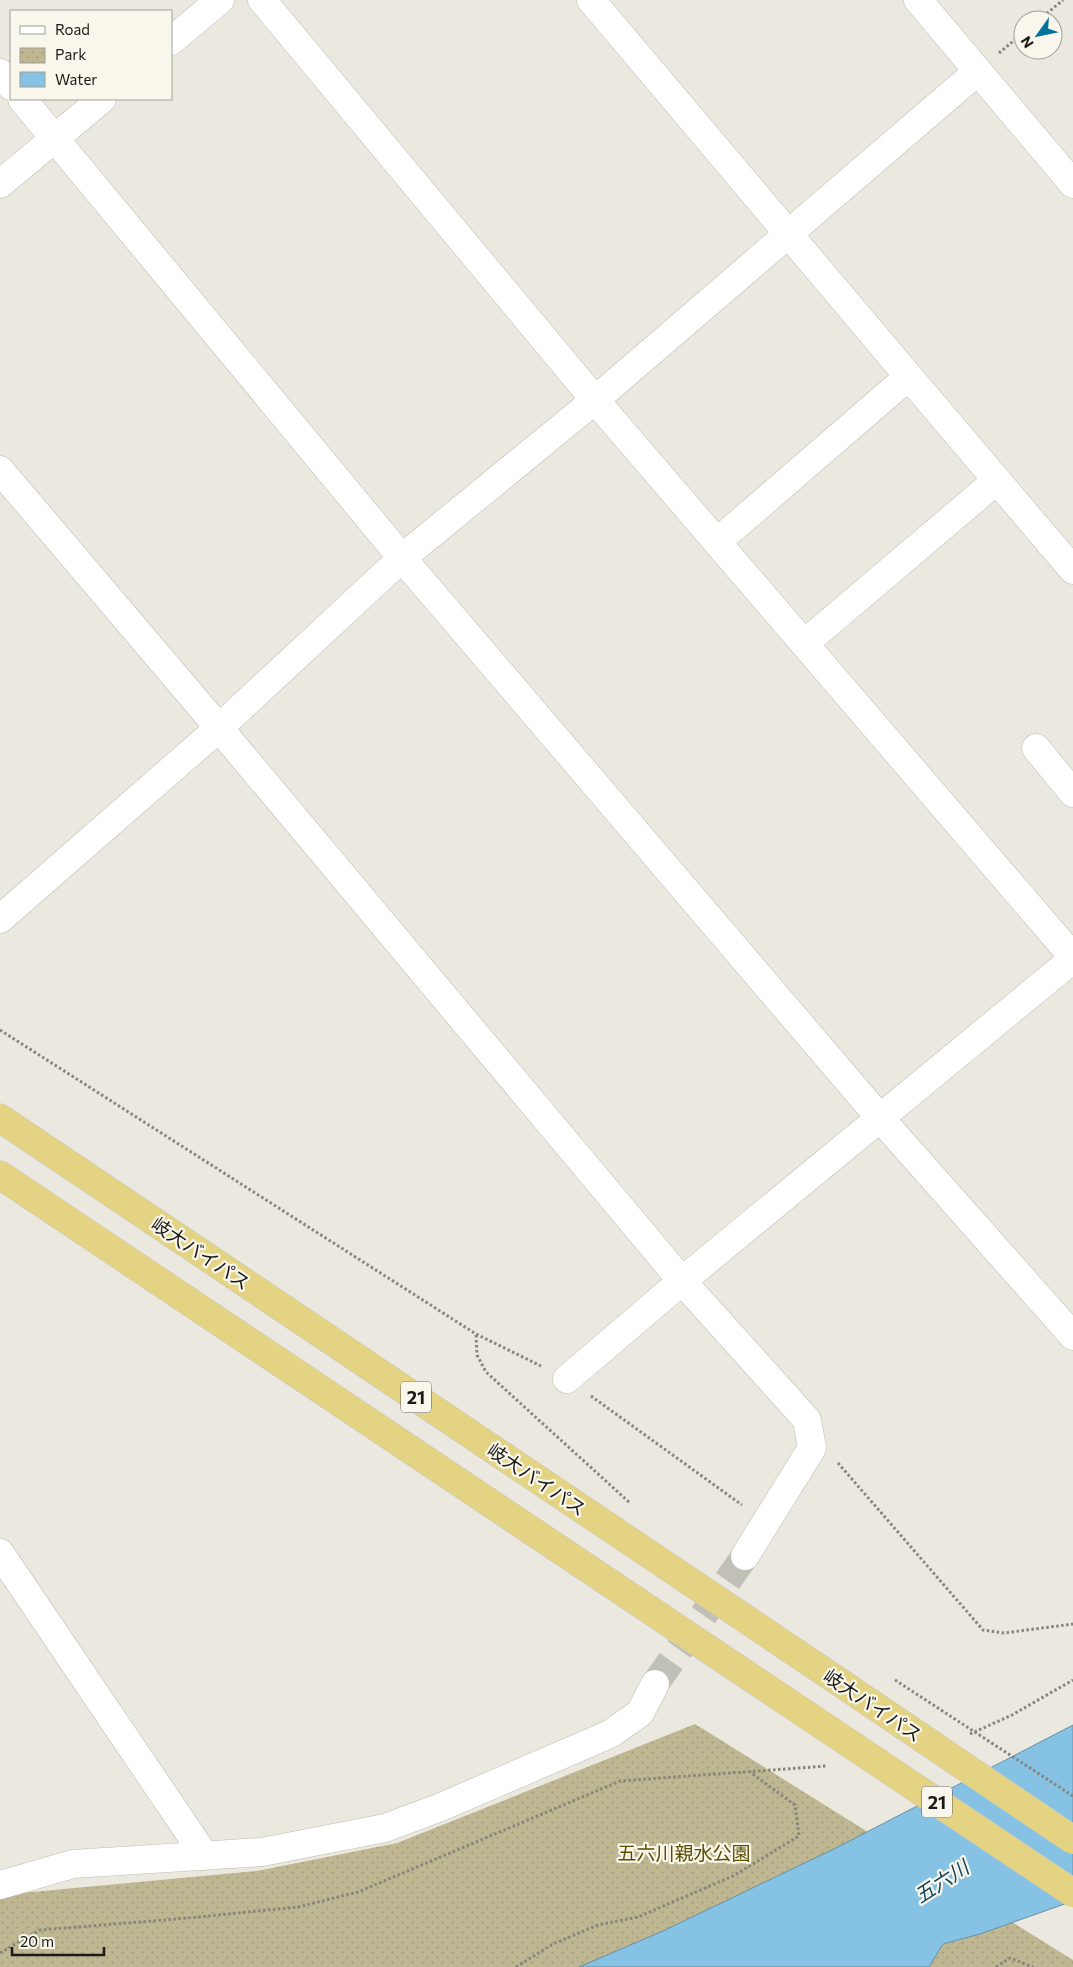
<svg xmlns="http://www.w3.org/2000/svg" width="1073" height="1967" font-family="Commissioner,'Noto Sans JP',sans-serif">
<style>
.park{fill:url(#park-dots)}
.water{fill:#86c2e3;stroke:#6690a6}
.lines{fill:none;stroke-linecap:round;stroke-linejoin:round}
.minor-tunnel{stroke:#c1c0b7;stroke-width:28;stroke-dasharray:28 14;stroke-linecap:butt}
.minor-casing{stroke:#bdbbb2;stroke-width:29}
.highway-casing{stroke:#c8c8c7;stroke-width:29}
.path{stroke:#86857e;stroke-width:3;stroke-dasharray:2.5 2.5;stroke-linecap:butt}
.minor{stroke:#fff;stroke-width:28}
.highway{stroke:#e3d383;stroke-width:28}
.highway-bridge-casing{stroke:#c8c8c7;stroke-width:29;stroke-linecap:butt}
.path-bridge{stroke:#86857e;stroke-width:3;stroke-dasharray:2.5 2.5;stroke-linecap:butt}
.highway-bridge{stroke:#e3d383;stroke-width:28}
.labels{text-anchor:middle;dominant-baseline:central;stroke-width:4.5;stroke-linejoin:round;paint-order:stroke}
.shield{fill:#f9f7ec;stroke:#5e5c57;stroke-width:1}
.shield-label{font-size:18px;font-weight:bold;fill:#1b1a17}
.street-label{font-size:19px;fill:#1b1a17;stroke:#f9f7ec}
.park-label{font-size:19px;fill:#5a4e03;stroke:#f9f7ec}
.water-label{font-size:20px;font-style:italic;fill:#13445b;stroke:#f9f7ec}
</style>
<defs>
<pattern id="park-dots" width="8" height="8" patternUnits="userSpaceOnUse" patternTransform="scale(1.25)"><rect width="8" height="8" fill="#beb792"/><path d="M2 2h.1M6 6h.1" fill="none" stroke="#a39d7d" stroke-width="1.8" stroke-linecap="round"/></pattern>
</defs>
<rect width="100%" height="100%" fill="#ebe9df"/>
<path class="park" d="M695 1724 1073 1960V1967H0V1895L257 1871 397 1843Z"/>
<path class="water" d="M1073 1725V1901L980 1934 943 1944 929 1967H579L663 1931 838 1847Z"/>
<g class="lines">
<path class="minor-tunnel" d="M655 1684 745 1556"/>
<g class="minor-casing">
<path id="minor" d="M262 0 595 400 1073 957
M591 0C753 190 911 381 1073 570
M918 0 1073 184
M171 41 220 0
M0 73 11 86
M22 99 402 558 880 1118 1073 1336
M0 184 102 99
M0 470 219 728 682 1281 807 1420 812 1448 745 1556
M717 542 908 377
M805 643 996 481
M1036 748 1073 793
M0 919 219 728 402 558 595 400 978 71
M567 1379 682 1281 1073 959
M0 1553 205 1856
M0 1885 73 1864 262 1852 385 1828 441 1807 610 1734 640 1713 655 1684"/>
</g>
<g class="highway-casing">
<path id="highway" d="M0 1118 832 1677
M0 1175 801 1711"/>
</g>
<path class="path" d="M1039 20 1063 0
M999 53 1023 33
M0 1030 476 1334 541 1366
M476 1335 477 1355 486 1372 630 1503
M591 1396 742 1505
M838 1463 983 1630 1004 1633 1073 1624
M970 1734 1012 1715 1073 1680
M0 1953 40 1930 177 1919 298 1907 358 1892 620 1781 827 1766
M516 1967 553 1944 598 1925 638 1917 733 1876 799 1836 795 1805 750 1772
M996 1967 1010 1958 1033 1967"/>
<use href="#minor" class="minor"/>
<use href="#highway" class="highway"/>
<g class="highway-bridge-casing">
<path id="highway-bridge" d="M832 1677 1073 1840
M801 1711 1073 1893"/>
</g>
<path class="path-bridge" d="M895 1680 1073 1796"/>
<use href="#highway-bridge" class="highway-bridge"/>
</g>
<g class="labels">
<g class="shield">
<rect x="401" y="1381.5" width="30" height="31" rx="4"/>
<rect x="922" y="1786.5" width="30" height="31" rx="4"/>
</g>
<g class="shield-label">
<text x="416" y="1397">21</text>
<text x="937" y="1802">21</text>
</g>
<g class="street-label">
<text transform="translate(201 1253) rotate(34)">岐大バイパス</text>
<text transform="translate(537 1479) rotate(34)">岐大バイパス</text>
<text transform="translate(873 1705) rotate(34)">岐大バイパス</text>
</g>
<g class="park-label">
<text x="684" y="1852">五六川親水公園</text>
</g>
<g class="water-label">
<text transform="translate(941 1881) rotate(-33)">五六川</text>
</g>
</g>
<rect x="10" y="10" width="162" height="90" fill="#f9f7ec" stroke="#a09f97"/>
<rect x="20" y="26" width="25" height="8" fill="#ffffff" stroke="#a09f97"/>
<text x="55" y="35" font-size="15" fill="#1b1a17">Road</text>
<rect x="20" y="48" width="25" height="15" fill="url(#park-dots)" stroke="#a09f97"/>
<text x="55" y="60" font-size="15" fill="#1b1a17">Park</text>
<rect x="20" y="72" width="25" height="15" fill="#86c2e3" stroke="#a09f97"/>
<text x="55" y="85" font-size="15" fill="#1b1a17">Water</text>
<g transform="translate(1038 35) rotate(237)"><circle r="24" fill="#f9f7ec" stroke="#a09f97"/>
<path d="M0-4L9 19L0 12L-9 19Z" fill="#01739d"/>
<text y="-8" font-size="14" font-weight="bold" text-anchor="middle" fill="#1b1a17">N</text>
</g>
<path d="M12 1947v8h92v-8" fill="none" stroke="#1b1a17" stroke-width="2.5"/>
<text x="20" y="1947" font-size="15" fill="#1b1a17" stroke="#f9f7ec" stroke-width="4" paint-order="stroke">20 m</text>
</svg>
